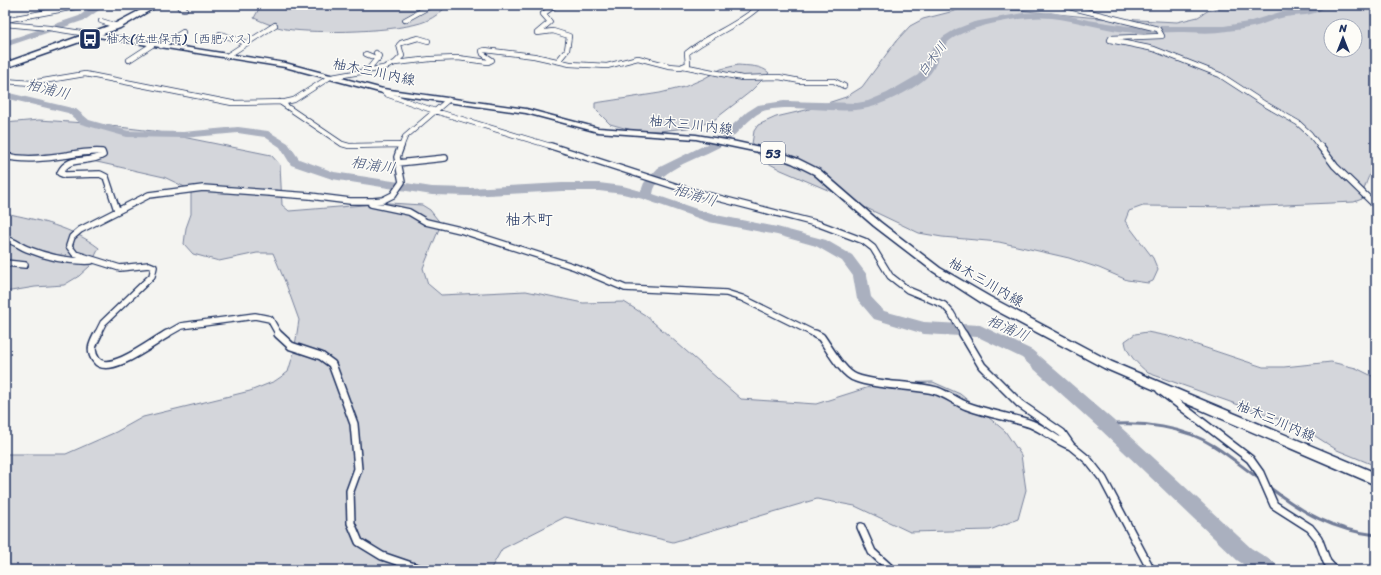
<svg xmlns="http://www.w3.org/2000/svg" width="1381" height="575" font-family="Sriracha,'Klee One',sans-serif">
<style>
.green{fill:#d4d6db;stroke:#78829c;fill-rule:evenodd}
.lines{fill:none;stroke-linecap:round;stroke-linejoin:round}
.stream{stroke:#717c98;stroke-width:3}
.river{fill:#aab0bf;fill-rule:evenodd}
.street-far2-casing{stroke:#1b2f5e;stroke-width:6}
.street-far1-casing{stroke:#1b2f5e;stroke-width:8}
.street-casing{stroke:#1b2f5e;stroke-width:10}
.primary-casing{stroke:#1b2f5e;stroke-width:3}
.highway-casing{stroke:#1b2f5e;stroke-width:3}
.street-far2{stroke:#fdfcf7;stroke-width:4.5}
.street-far1{stroke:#fdfcf7;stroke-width:5.5}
.street{stroke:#fdfcf7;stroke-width:7}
.primary{fill:#fdfcf7;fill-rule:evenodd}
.highway{fill:#fdfcf7;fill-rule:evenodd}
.labels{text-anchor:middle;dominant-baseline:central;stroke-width:3;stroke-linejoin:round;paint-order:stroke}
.far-poi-label{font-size:12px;fill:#1b2f5e;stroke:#fdfcf7;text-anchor:start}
.far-water-label{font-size:13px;font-style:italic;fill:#46567b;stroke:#fdfcf7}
.shield{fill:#fdfcf7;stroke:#5f6c8c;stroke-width:1}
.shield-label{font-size:13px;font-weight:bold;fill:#1b2f5e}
.street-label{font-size:14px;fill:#1b2f5e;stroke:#fdfcf7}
.water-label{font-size:15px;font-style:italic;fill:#46567b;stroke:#fdfcf7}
.quarter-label{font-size:16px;fill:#1b2f5e;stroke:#fdfcf7}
</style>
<rect width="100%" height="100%" fill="#f4f4f1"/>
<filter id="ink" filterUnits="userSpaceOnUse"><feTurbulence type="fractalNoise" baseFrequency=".025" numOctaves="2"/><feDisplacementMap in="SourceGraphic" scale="8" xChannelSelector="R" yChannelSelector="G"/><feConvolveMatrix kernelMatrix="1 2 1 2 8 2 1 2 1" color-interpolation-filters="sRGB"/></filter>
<g filter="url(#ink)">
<path class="green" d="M261 5H448C441 12 435 17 426 21 401 32 314 34 286 29 275 27 265 23 254 18Z
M1236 5H1376V166C1369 171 1363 191 1362 199L1354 202 1241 207 1143 206 1129 211 1125 221 1153 258 1158 270 1153 281 1148 283 1127 280 1099 268 1069 258 999 242 942 237 919 233 837 194 781 170 768 163 757 153 752 144 754 131 758 125 776 117 806 110 846 97 862 87 897 40 910 26 923 19 958 10H1016L1098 18 1177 22 1198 17 1209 10ZM1331 26H1355V50H1331Z
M738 65C747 66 762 65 769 73L750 92 714 120 696 127 659 131H635L610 124 595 109V103L660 93 684 87 703 79 721 69Z
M39 120 85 123 153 131 271 155 280 165 282 205 289 211 389 203 422 205 430 210 441 224 423 268 428 284 441 295 526 291 583 303 624 302 645 315 741 399 816 404 882 383 933 382 960 394 1005 431 1021 455 1026 490 1018 519 990 530 910 532 855 506 817 499 673 542 565 517 502 549 490 570H5V454H66L116 432 143 417 250 391 275 381 288 372 294 352 299 320 286 284 273 253H257L219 261 193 254 184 244 186 228 191 214V190L164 177 79 158 46 154 11 157 5 159V123Z
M5 213C38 220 72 227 99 248L90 266 79 276 64 285 35 287 5 292Z
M1147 332 1173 337 1263 367H1284L1331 362 1356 368 1376 378V466L1337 450 1301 427 1148 373C1139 365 1126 354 1125 341L1135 334Z"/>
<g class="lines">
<path class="stream" d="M1107 425C1141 421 1185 427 1214 446 1230 456 1245 469 1261 480
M1269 487C1303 513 1333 530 1376 535"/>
<path class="river" d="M95 5H106L85 20 5 47V41L79 16Z
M1316 5H1327C1315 18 1297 14 1281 18 1271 20 1262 25 1253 27 1244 29 1235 30 1227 31 1211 34 1194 32 1178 32 1161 32 1143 34 1126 32 1101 29 1077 21 1052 18 1027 15 968 25 948 42 940 50 938 62 932 71 922 86 893 99 875 106 844 117 800 103 767 110 754 112 738 133 727 142 708 157 656 167 653 194L711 214 777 227 826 240 852 255 867 275 871 297 884 311 924 322 980 325 1032 350 1113 420 1251 548 1275 563 1277 570H1252L1237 560 1101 430 1022 358 978 337 924 334 874 319 857 299 853 276 842 261 816 246 777 235 709 222 643 199 623 194 599 191H562L470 196 432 195 332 179 291 165 280 147 265 137 238 133 183 138 127 137 81 124 68 113 5 98V92L76 109 89 120 128 131 183 132 238 127 268 131 288 143 299 159 334 172 432 187 470 188 562 183H599L623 186 641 191 644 183 658 168 717 139 747 112 758 105 784 101 857 103 868 101 887 93 918 75 934 46 943 37 956 29 974 22 1023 13 1051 12 1088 20 1128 26H1224L1248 22 1280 12 1312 8Z"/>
<g class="street-far2-casing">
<path id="street-far2" d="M185 5 180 8 185 9
M1061 5 1158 29 1162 36 1111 38 1110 40 1154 49 1220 75 1263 103 1298 123 1310 134 1320 147
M554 6 543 14 550 22 537 33 553 31 569 36 567 50 558 61
M5 20 86 5
M405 20 432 5
M101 21 117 26
M5 24 49 28 94 35
M220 34 247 43
M161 46 183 32
M366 54 378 59
M227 56 275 25
M129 60 152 45
M395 63 402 56 399 45 401 43 418 38 428 41
M683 66 742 78 779 77 800 81H834L844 86
M367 71 379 56 376 53
M332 77 383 68 395 63 431 59 458 58 488 62 492 60 483 54 482 51 485 50 534 56 570 64 607 66 638 58 669 66 681 67 688 64 687 53C708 36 735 27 756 9L746 5
M5 81 31 83 85 74 232 103 285 102 294 100 330 77
M383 91 386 94 435 111 554 147
M280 102 342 144 349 146 402 145
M401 147 405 137 448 100"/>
</g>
<g class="street-far1-casing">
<path id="street-far1" d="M551 146 687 190 819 224 864 241 873 248 890 276 908 290 944 305 951 313 964 335
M1320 146 1335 166 1376 206
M5 156C26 161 47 158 68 155 79 153 90 151 102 152L103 155C88 165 69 154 60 173L65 175 100 174 106 177 117 210
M398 163 445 158
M371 204 409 212 426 222 460 230 575 267 625 288 726 293 742 298 817 335
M5 239C15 241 19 246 27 249 47 257 70 262 91 261
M5 263 25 265
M97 335 103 323 152 276 154 267 149 265 120 268 75 254 69 246 72 237 80 230 149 195 203 188 310 196 350 201H373L383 200 393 195 402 182 397 157 401 146
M165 335 181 326 255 316 270 319 279 335"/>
</g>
<g class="street-casing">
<path id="street" d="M98 334C93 344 89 350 96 360 108 377 153 342 167 334
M278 334 291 346 321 356 332 364 354 424 358 469 350 491 351 523 359 542 382 556 423 570
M815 334 821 337C829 348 843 374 856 378 881 387 911 384 937 391 948 395 957 402 967 406 988 414 1011 417 1031 424 1046 430 1056 441 1071 446
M963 334 982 366 1020 404 1062 433 1071 446 1088 460 1103 479 1151 570
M1160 390 1250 459 1260 473 1274 505 1310 528 1318 538 1327 562 1334 570
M861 527 872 552 892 570"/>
</g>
<g class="primary-casing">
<path id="primary" d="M94 33 285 63 383 89 526 109 598 128 696 135 732 141 774 150 798 159 820 170 880 222 940 268 990 297 1112 362 1376 473V485L1104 368 982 303 934 272 874 226 814 174 792 163 768 154 696 139 598 132 526 113 383 93 285 67 92 36 91 35Z"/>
</g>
<g class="highway-casing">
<path id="highway" d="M150 5H159L120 28 5 68V63L114 24Z"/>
</g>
<use href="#street-far2" class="street-far2"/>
<use href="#street-far1" class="street-far1"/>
<use href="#street" class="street"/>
<use href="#primary" class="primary"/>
<use href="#highway" class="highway"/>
</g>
</g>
<defs>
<g id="bus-square" transform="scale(1.15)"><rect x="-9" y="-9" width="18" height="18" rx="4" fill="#1b2f5e" stroke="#fdfcf7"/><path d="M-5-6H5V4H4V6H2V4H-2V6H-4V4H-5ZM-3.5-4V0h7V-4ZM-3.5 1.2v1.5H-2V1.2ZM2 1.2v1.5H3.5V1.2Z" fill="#fff"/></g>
</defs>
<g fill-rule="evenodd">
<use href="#bus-square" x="90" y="39"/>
</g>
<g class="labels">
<g class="far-poi-label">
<text x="106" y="39">柚木(佐世保市)〔西肥バス〕</text>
</g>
<g class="far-water-label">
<text transform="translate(932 59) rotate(-53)">白木川</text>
</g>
<rect class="shield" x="761" y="142" width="24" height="22" rx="3"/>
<g class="shield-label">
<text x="773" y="153">53</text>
</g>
<g class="street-label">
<text transform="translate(374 72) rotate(12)">柚木三川内線</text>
<text transform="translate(691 125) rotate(6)">柚木三川内線</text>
<text transform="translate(986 282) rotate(30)">柚木三川内線</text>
<text transform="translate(1276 421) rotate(23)">柚木三川内線</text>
</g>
<g class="water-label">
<text transform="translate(48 89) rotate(14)">相浦川</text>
<text transform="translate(373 165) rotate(9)">相浦川</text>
<text transform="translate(695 195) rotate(17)">相浦川</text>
<text transform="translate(1008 328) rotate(24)">相浦川</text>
</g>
<g class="quarter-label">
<text x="529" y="219">柚木町</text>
</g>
</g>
<rect width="1381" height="575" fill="none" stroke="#fdfcf7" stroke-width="20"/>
<rect x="10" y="10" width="1361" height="555" fill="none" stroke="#1b2f5e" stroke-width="1.5" filter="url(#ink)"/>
<g transform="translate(1343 38)"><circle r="19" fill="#fdfcf7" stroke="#a3aaba"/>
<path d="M0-3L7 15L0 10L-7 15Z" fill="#1b2f5e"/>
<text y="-6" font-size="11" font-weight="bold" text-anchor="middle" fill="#1b2f5e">N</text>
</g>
</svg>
